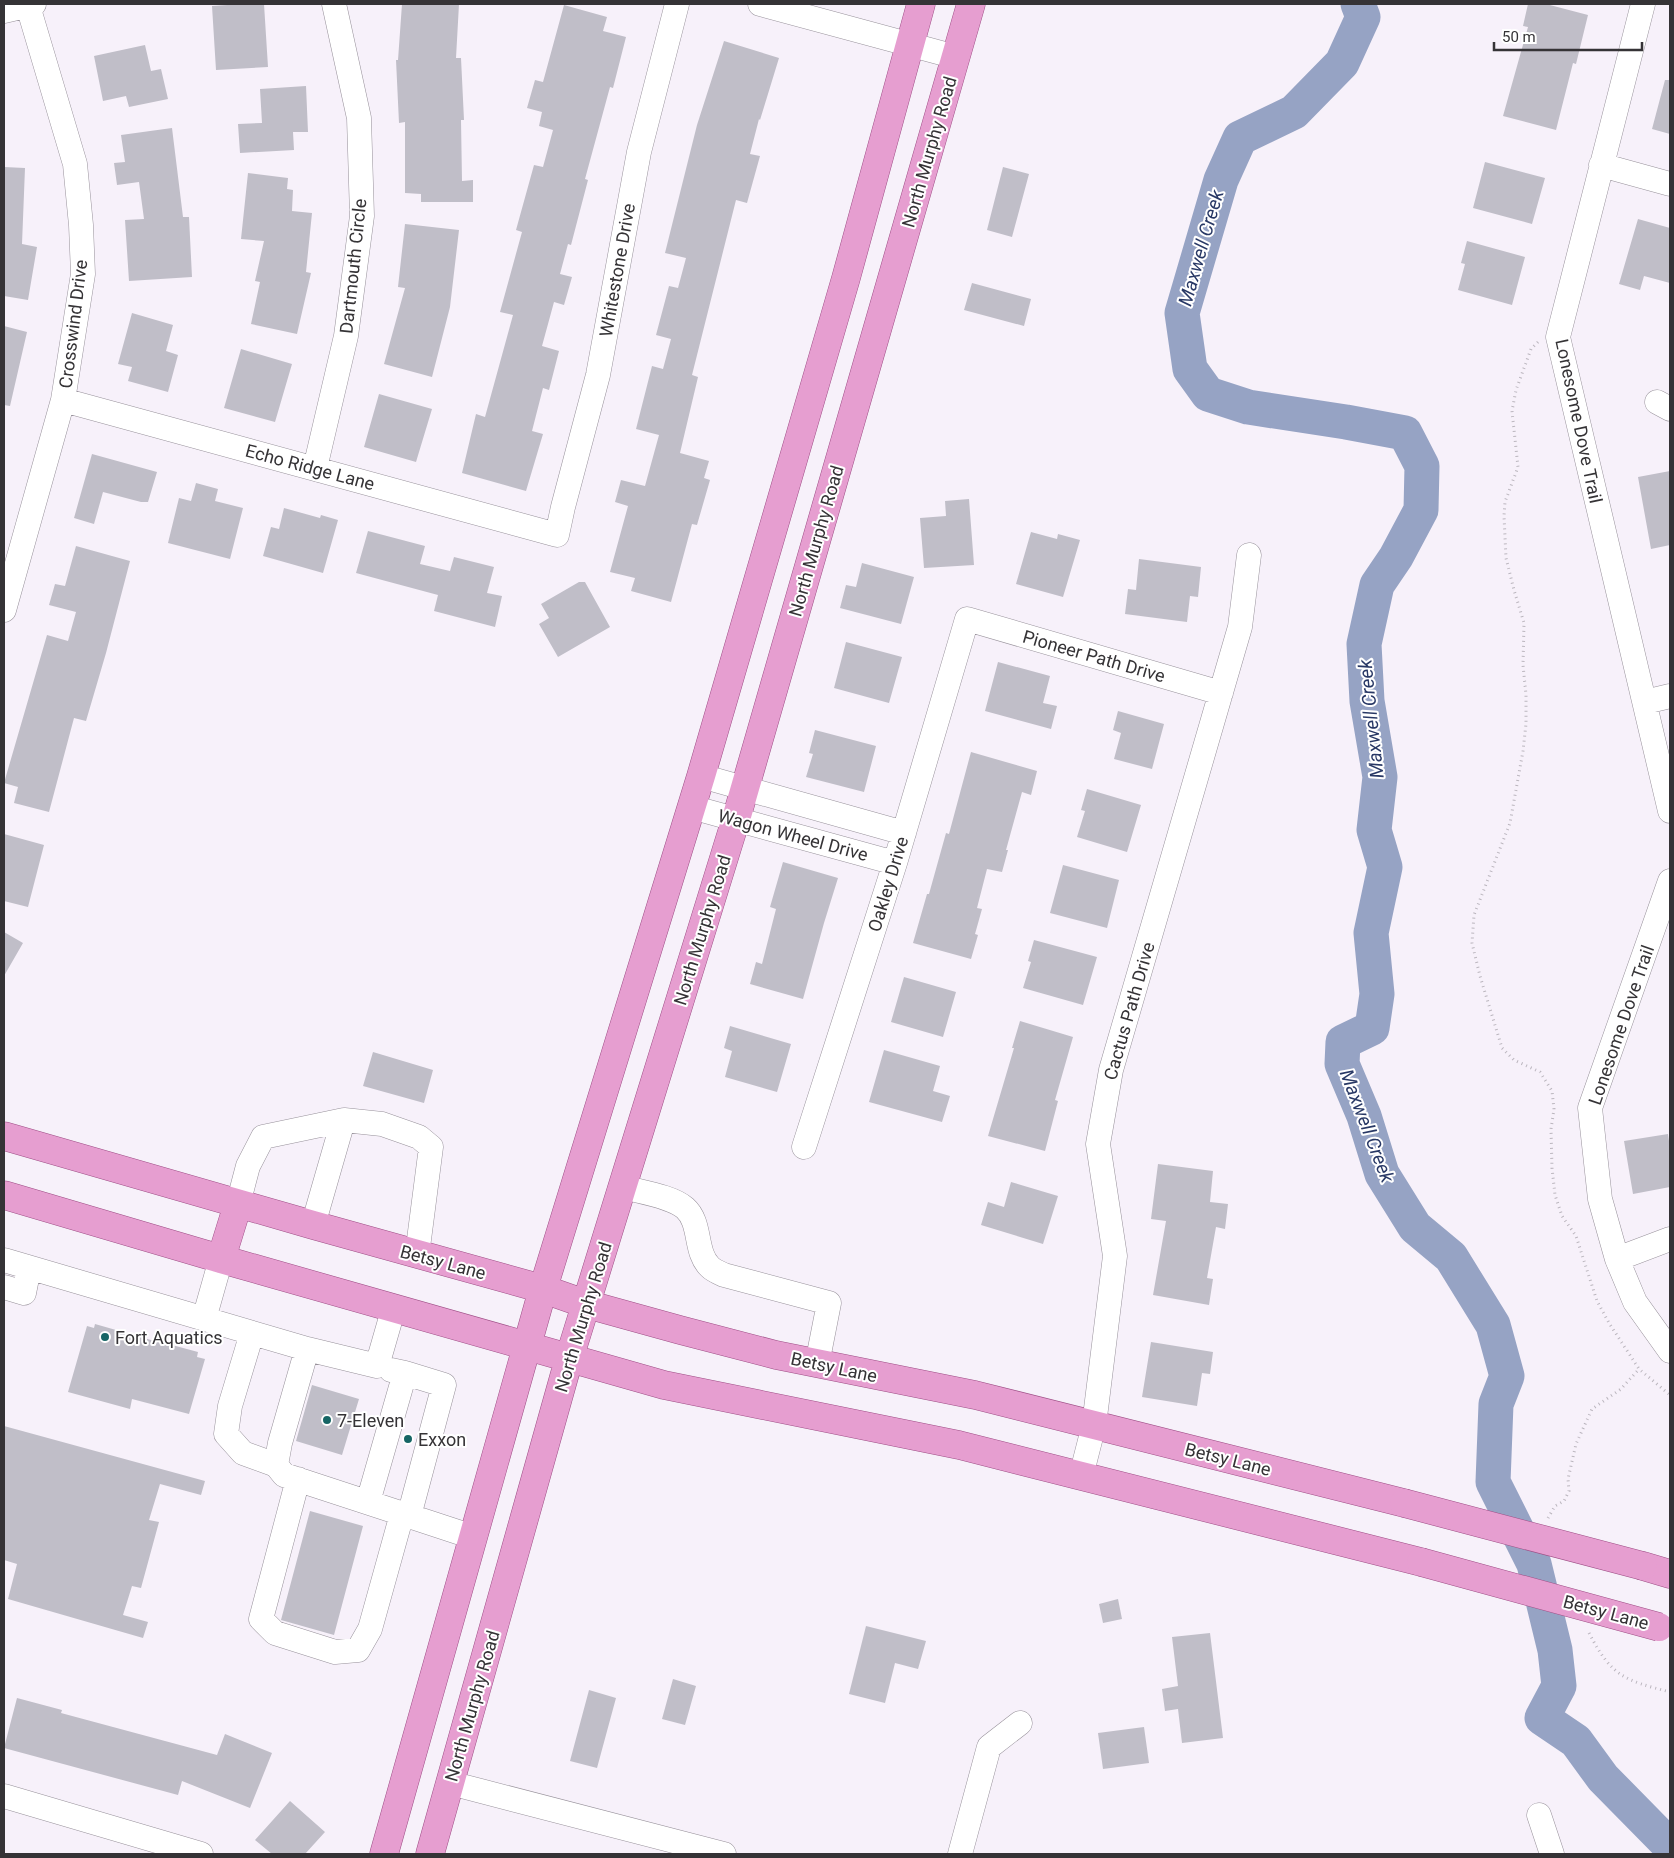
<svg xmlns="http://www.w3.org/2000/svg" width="1674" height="1858" font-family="Roboto,sans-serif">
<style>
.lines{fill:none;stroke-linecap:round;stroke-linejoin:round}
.river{stroke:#96a3c4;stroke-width:35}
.building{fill:#c0bec8}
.minor-casing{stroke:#98929b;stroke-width:25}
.major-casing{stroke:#9e4f86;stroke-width:29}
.path{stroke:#bbb6be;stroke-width:3;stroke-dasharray:1 4;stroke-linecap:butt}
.minor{stroke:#fff;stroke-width:24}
.major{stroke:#e69ed0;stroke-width:28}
.major-bridge-casing{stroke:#9e4f86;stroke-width:29;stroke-linecap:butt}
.major-bridge{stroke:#e69ed0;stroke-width:28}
.poi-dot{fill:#166565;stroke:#fff;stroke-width:2}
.labels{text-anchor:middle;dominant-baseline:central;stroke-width:4;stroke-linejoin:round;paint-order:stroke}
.street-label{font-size:18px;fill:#353336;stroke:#fff}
.poi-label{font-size:18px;fill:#353336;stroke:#fff;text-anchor:start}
.water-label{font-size:19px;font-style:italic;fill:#283865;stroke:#fff}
</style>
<rect width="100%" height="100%" fill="#f7f1fa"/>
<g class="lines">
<path class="river" d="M1358 4 1363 17 1342 63 1294 112 1240 138 1221 180 1182 313 1190 369 1208 394 1248 407 1346 422 1405 433 1422 466 1421 510 1396 557 1377 585 1364 644 1367 701 1380 777 1374 830 1385 867 1371 933 1377 994 1372 1028 1343 1042 1342 1064 1364 1116 1382 1174 1415 1227 1451 1257 1493 1325 1507 1376 1496 1404 1493 1482 1534 1564 1555 1650 1559 1686 1542 1718 1576 1741 1603 1778 1670 1846"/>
</g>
<path class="building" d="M242 4H264L268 67 216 70 212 6Z
M402 4H459L456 58H461L464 120H461L462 181 473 180V202H421V194L405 193V122L399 123 396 60H398Z
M1528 4H1546L1588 15 1576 64 1573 63 1556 130 1503 116 1528 27 1523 26Z
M564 5 607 17 603 31 626 37 613 88 610 87 585 179 588 180 571 245 568 244 560 274 572 277 564 305 554 302 542 346 559 351 549 390 543 388 532 431 543 434 526 491 462 473 476 414 485 417 513 315 500 312 522 232 516 230 534 165 543 167 553 130 539 126 542 112 527 108 535 80 543 82Z
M724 41 779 58 760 120 759 119 750 154 760 156 747 203 736 200 692 375 698 377 680 453 709 461 704 478 710 480 697 525 692 524 671 602 631 591 635 578 610 572 628 506 615 502 621 480 645 486 659 435 636 429 652 366 663 369 671 339 656 335 669 286 678 288 686 258 665 253 697 125Z
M145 45 151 71 161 69 168 99 129 107 126 96 103 101 94 56Z
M1665 80H1670V134L1652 129Z
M306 86 308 132H293L294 150 240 153 238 124 262 123 260 89Z
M172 128 183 217H189L192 277 129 281 125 220 144 219 139 182 117 185 114 163 125 162 121 135Z
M1485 162 1545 178 1532 224 1473 208Z
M4 167 25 168 22 244 37 247 28 300 4 296Z
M1003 167 1029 174 1012 237 987 230Z
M248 173 288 178 287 189 293 190 292 211 312 213 306 272 311 273 297 334 251 324 260 282 255 281 264 241 241 239Z
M1638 219 1670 228V283L1644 276 1640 290 1619 284Z
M405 224 459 230 450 307 432 377 384 364 405 288 398 287Z
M1467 241 1525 257 1512 305 1458 290 1465 264 1461 263Z
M972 283 1031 299 1024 326 964 310Z
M132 313 173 325 166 351 178 355 168 392 128 381 132 367 118 364Z
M4 326 27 332 10 406 4 405Z
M241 349 292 364 275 422 224 408Z
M379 394 432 409 416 462 364 447Z
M92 454 157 472 148 502H141L103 492 94 524 74 518Z
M1670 471V545L1651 549 1638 477Z
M196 483 218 489 215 501 243 508 230 559 168 543 179 498 191 501Z
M969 499 974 565 924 568 920 518 946 516 945 501Z
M284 508 320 518 321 515 338 520 323 573 263 556 271 527 279 529Z
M368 531 425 546 420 564 450 571 454 557 494 567 487 593 502 596 495 627 434 611 438 595 356 573Z
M1031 532 1057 539 1058 534 1080 540 1063 597 1016 584Z
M76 546 130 561 106 653 86 721 74 718 49 812 14 803 18 787 4 783 47 635 68 641 76 612 49 605 55 584 65 586Z
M1139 559 1201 567 1198 597 1190 596 1187 622 1125 614 1128 589 1136 590Z
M862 563 914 577 901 624 840 608 846 585 856 587Z
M579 582H585L610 627 558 657 539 624 549 618 541 604Z
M846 642 902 657 889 703 834 688Z
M998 662 1050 676 1043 703 1057 706 1051 729 985 711Z
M1118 711 1164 724 1152 769 1114 759 1121 733 1113 730Z
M815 730 876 746 864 792 806 777 813 754 809 753Z
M971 752 1037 771 1031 795 1022 792 1006 850H1008L1002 872 987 869 977 908 982 909 975 934 978 935 971 959 913 943 927 894H929L946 833 949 834Z
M1087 789 1141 805 1127 852 1077 837 1085 811 1081 810Z
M4 834 44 845 28 907 4 901Z
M783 862 838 878 824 923 803 999 750 984 756 962 762 964 776 909 770 907Z
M1063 865 1119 880 1107 928 1050 913Z
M4 932 23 943 4 976Z
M1034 940 1097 957 1083 1005 1023 988 1031 962 1028 961Z
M904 977 956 992 943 1037 891 1022Z
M1020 1021 1073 1037 1055 1100 1058 1101 1045 1151 988 1136 1014 1048H1012Z
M730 1026 791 1044 777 1092 725 1077 732 1051 724 1048Z
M884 1050 940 1066 933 1091 950 1096 942 1122 869 1102Z
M373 1052 433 1070 424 1103 363 1086Z
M1668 1134 1670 1148V1187L1633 1194 1624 1141Z
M1158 1164 1213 1171 1210 1202 1228 1204 1225 1229 1216 1227 1207 1278 1213 1279 1209 1305 1153 1295 1166 1221 1151 1219Z
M1011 1182 1058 1196 1043 1244 981 1225 988 1202 1004 1207Z
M95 1324 172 1346V1345L198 1352 197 1357 205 1359 189 1414 132 1399 130 1409 68 1392 87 1326 94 1328Z
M1151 1342 1213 1352 1210 1374 1202 1373 1197 1406 1142 1397Z
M312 1385 359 1399 342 1455 296 1441Z
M4 1426 205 1481 201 1495 160 1484 149 1520 159 1522 141 1588 132 1586 123 1615 148 1622 143 1638 8 1599 17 1564 4 1560Z
M310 1511 363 1526 334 1635 281 1620Z
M1118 1599 1122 1619 1103 1623 1099 1604Z
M866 1626 926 1641 918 1669 895 1663 885 1703 849 1694Z
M1210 1633 1223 1738 1182 1743 1178 1709 1165 1711 1162 1689 1178 1686 1172 1637Z
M673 1679 696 1686 685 1725 662 1719Z
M589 1690 616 1698 597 1768 570 1761Z
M17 1698 62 1710 61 1713 217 1755 225 1734 272 1753 250 1808 182 1781 178 1795 4 1748Z
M1144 1727 1149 1763 1103 1769 1098 1733Z
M290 1801 325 1832 305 1854H272L255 1840Z"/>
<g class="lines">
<g class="minor-casing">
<path id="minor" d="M760 4 956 57
M1643 4 1558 337 1670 811
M4 11 34 4
M1601 165 1670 184
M63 400 557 535 563 507 598 375 639 152 677 4
M1657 402 1670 409
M315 468 346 336 362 216 359 118 334 4
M4 610 63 400 83 274 81 225 75 164 28 6
M1645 702 1670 696
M701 776 904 833
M691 807 895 863
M1670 881 1590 1108 1600 1199 1617 1259 1635 1302 1670 1351
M804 1147 895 863 967 619 1221 693
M623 1187C640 1192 671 1196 685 1208 702 1223 694 1252 710 1267 714 1271 720 1273 724 1275L829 1303 817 1364
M238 1204 248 1166 263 1137 344 1120 382 1124 419 1137 431 1147 417 1255
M313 1225 343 1121
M1617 1259 1670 1239
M4 1260 307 1349
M4 1287 24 1293 29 1268
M394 1307 377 1366 307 1349 280 1443 276 1465 284 1475 473 1537
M204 1319 221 1259
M252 1333 230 1406 226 1434 243 1453 276 1465
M405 1373 444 1385 409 1516
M1081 1476 1094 1425 1115 1256 1098 1144 1111 1070 1240 627 1249 555
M298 1479 261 1619 275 1633 335 1652 358 1650 370 1629 402 1514
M368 1502 405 1373 391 1370
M450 1783 724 1854
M4 1796 201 1854
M1539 1815 1552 1854
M960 1854 989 1747 1020 1723"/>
</g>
<g class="major-casing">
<path id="major" d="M4 1136 313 1225 543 1289 586 1304 680 1330 776 1355 975 1395 1404 1503
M4 1195 221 1259 664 1385 959 1445 1421 1562
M221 1259 238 1204
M1643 1566 1670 1574
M384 1854 543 1289 701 776 846 278 921 4
M430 1854 569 1359 736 819 971 4"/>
</g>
<path class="path" d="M1538 342 1531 349 1516 390 1512 411 1518 467 1505 502 1504 516 1506 558 1514 590 1524 623 1523 665 1526 695V724L1523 751 1510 823 1474 915 1472 943 1480 976 1502 1048 1514 1060 1540 1072 1552 1091 1554 1109 1551 1129 1552 1168 1555 1195 1562 1216 1576 1236 1597 1301 1609 1323 1639 1369 1670 1395
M1548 1518 1555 1506 1564 1501 1569 1491 1568 1479 1576 1444 1592 1409 1621 1389 1639 1369
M1589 1633C1612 1677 1624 1680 1670 1692"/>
<use href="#minor" class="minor"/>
<use href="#major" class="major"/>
<g class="major-bridge-casing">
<path id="major-bridge" d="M1404 1503 1643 1566
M1421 1562 1659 1627"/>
</g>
<use href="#major-bridge" class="major-bridge"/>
</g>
<g class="poi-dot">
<circle cx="105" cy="1337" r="5"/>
<circle cx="327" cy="1420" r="5"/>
<circle cx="408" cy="1439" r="5"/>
</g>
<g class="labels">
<g class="street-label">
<text transform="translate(929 152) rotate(-74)">North Murphy Road</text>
<text transform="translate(353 266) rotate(-84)">Dartmouth Circle</text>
<text transform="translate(617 270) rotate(-80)">Whitestone Drive</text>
<text transform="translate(73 324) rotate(-83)">Crosswind Drive</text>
<text transform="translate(1579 421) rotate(78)">Lonesome Dove Trail</text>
<text transform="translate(310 467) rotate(15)">Echo Ridge Lane</text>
<text transform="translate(816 541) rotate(-74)">North Murphy Road</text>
<text transform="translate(1094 656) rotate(16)">Pioneer Path Drive</text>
<text transform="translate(793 835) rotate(15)">Wagon Wheel Drive</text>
<text transform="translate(888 884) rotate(-73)">Oakley Drive</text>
<text transform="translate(702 930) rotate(-73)">North Murphy Road</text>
<text transform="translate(1129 1011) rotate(-74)">Cactus Path Drive</text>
<text transform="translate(1621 1025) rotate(-71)">Lonesome Dove Trail</text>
<text transform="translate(443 1262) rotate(15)">Betsy Lane</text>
<text transform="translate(583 1317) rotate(-73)">North Murphy Road</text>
<text transform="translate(834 1367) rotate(12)">Betsy Lane</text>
<text transform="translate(1228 1459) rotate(14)">Betsy Lane</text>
<text transform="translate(1606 1612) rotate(15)">Betsy Lane</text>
<text transform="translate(472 1706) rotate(-74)">North Murphy Road</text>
</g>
<g class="poi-label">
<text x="115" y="1337">Fort Aquatics</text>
<text x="337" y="1420">7-Eleven</text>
<text x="418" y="1439">Exxon</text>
</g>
<g class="water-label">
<text transform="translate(1201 248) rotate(-74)">Maxwell Creek</text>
<text transform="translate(1371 719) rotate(-96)">Maxwell Creek</text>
<text transform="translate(1367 1126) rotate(69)">Maxwell Creek</text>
</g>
</g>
<rect width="1674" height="1858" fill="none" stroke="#353336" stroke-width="10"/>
<path d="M1494 42v8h148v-8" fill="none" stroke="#353336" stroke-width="2.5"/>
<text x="1502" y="42" font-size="15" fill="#353336" stroke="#ffffff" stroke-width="4" paint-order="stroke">50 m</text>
</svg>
